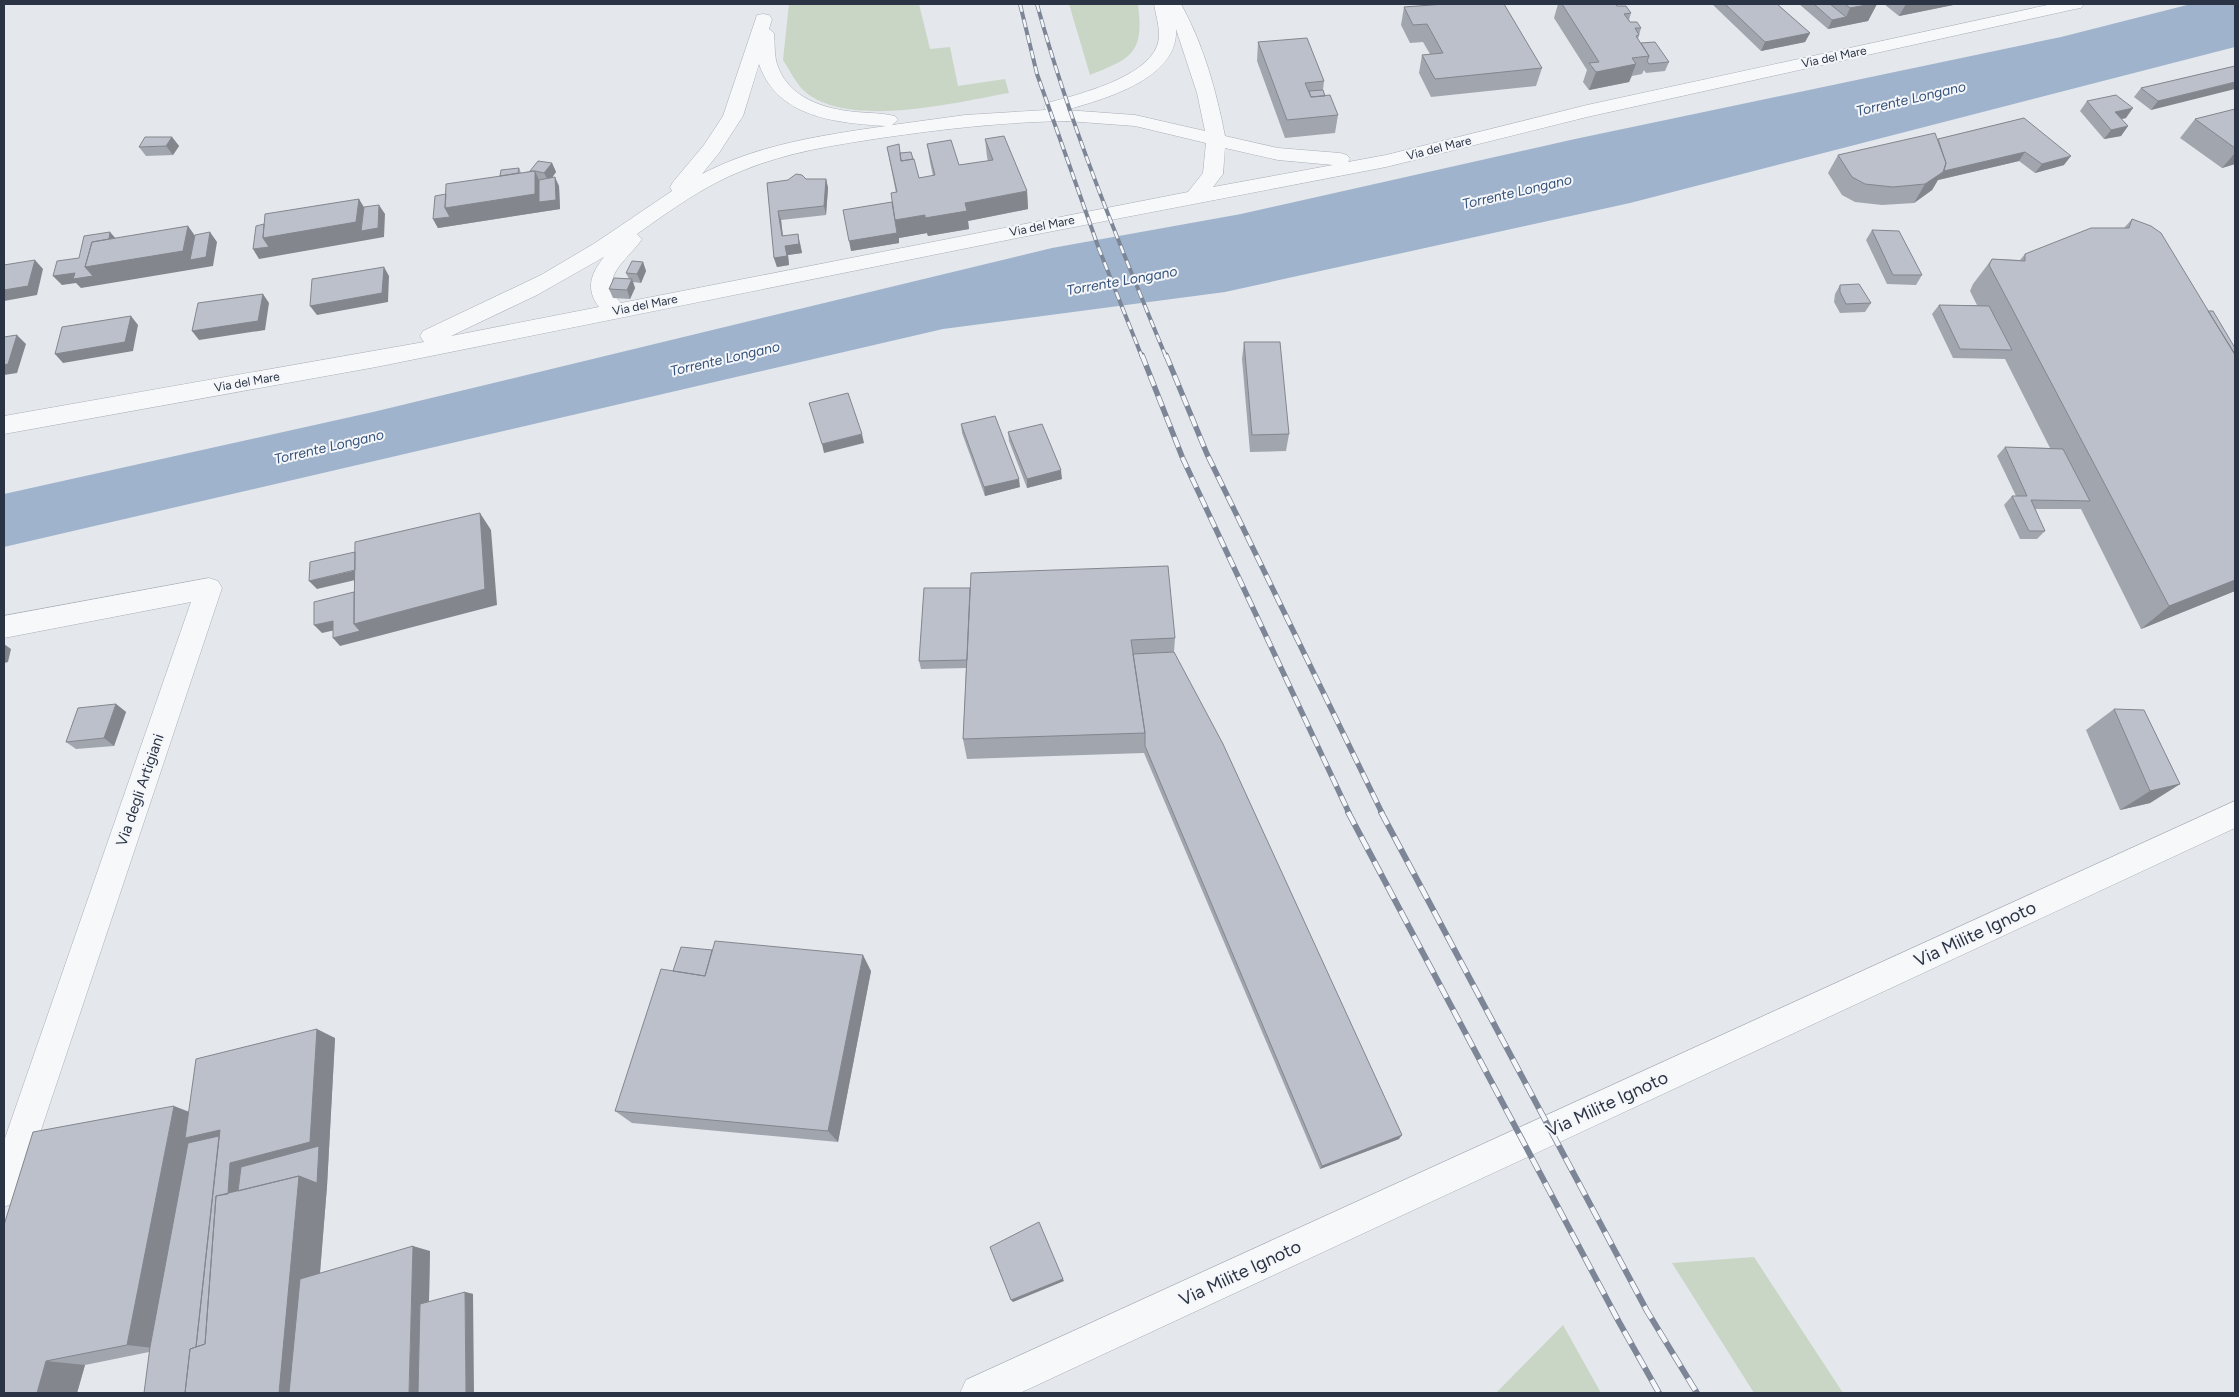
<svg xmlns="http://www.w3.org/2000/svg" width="2239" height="1397" font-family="Figtree,sans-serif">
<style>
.green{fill:#c9d6c5}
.water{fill:#9fb4cc}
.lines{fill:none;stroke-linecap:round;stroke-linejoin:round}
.minor-casing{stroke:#a9aeb7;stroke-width:1}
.tertiary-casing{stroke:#a9aeb7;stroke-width:1}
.minor{fill:#f7f8fa;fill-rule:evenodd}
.tertiary{fill:#f7f8fa;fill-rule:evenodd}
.rail-far2-casing{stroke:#7d8696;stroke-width:4}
.rail-far1-casing{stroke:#7d8696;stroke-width:5.5}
.rail-casing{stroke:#7d8696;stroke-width:6}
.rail-far2{stroke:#f4f6f9;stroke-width:2.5;stroke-dasharray:8;stroke-linecap:butt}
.rail-far1{stroke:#f4f6f9;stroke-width:4;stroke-dasharray:11;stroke-linecap:butt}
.rail{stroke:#f4f6f9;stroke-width:4.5;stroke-dasharray:14;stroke-linecap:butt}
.wall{fill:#a1a5ae}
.shaded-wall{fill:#83868d}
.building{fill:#bbc0ca;stroke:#83868d}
.labels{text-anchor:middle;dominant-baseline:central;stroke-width:4;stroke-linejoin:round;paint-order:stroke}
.far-street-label{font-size:12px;fill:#2b3445;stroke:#f4f6f9}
.far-water-label{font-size:14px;font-style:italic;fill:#34527a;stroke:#f4f6f9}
.street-label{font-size:15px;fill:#2b3445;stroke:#f4f6f9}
.near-street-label{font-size:18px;fill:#2b3445;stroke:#f4f6f9}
</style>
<rect width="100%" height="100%" fill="#e4e7ec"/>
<path class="green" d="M789 4H919L930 49 950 47 958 86 1005 79 1009 93C956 102 845 131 802 89 795 81 789 69 783 60Z
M1069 4H1138C1144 53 1133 58 1090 75Z
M1754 1257 1843 1393H1754L1672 1263Z
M1563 1325 1601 1393H1496Z"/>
<path class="water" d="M2191 4H2235V47L1630 203 1225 292 943 329 4 547V494L373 412 1052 248 1241 214 1575 139 2061 37Z"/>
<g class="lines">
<g class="minor-casing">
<path id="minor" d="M209 578 218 581 222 588 21 1190 16 1202 4 1207V1141L191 602 4 638V616Z"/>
</g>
<g class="tertiary-casing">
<path id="tertiary" d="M1154 4H1181C1204 46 1216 90 1225 136L1278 148 1340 153 1347 155 1350 159 1348 162 1386 155 1587 105 2052 4H2084L2081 8 2075 9 1587 117 1386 167 1017 238 376 367 4 434V416L424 342 420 336 423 331 541 275 595 243 672 191 670 187 673 182 704 145 723 116 757 15 763 14 769 15 772 19 769 29 774 33C775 43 774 54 777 64 788 98 824 109 856 112 869 113 882 113 895 116L898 120 892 125 965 115 1046 110 1044 107 1047 103C1077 95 1145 78 1157 46 1162 33 1156 17 1154 4ZM1176 29 1197 93 1205 131 1135 115 1066 110C1104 99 1179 79 1176 29ZM759 64C777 118 837 123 886 126 824 135 759 144 702 174L719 153 743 116ZM1067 121 1135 126 1206 143 1203 173 1188 192 621 303C596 278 629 259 642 239L637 234C671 210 705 185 744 170 788 152 835 145 881 138 943 129 1004 122 1067 121ZM1225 148 1278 160 1333 165 1213 187 1223 174ZM604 257C591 273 585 289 599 307L451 336 537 295Z
M2235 801V828L1020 1393H960L966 1380Z"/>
</g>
<use href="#minor" class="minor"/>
<use href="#tertiary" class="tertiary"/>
<g class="rail-far2-casing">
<path id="rail-far2" d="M1020 4 1037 74 1099 249 1142 357
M1037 4C1070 125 1118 241 1166 357"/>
</g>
<g class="rail-far1-casing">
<path id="rail-far1" d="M1142 355 1183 459 1349 813
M1166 355 1207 454 1382 813"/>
</g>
<g class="rail-casing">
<path id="rail" d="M1348 812 1619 1322 1659 1393
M1381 812 1647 1311 1697 1393"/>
</g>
<use href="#rail-far2" class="rail-far2"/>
<use href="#rail-far1" class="rail-far1"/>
<use href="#rail" class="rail"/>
</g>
<path class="wall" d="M1558 4H1615L1617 6 1631 13 1629 20 1630 22 1641 28 1638 39 1641 43 1669 62 1665 71 1646 73 1644 70 1642 74 1632 76 1629 82 1589 90 1583 82 1587 70 1554 18Z
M1712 4H1777L1810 33 1805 42 1761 51Z
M1799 4H1877L1868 21 1828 29Z
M1884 4H1958L1899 16Z
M1404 7 1542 68 1536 86 1431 97 1419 73 1422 55 1430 54 1423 42 1410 43 1401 25Z
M1258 42 1324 81 1323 90 1325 96 1338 115 1335 133 1285 138 1257 61Z
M2235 66 2151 110 2134 97 2141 88Z
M2087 101 2126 118 2121 119 2128 126 2121 136 2104 139 2080 111Z
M2235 109V164L2222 168 2180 138 2195 119Z
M2024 118 2064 165 2035 173 2019 161 1938 180 1932 190 1914 203 1882 205 1855 202 1842 195 1828 173 1838 155 1938 139Z
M172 137 179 146 173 155 146 156 139 147Z
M985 139 1027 191 1028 209 968 221 969 229 928 236 927 233 899 238V243L851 251 892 202 896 193 887 147 900 153 919 178 933 176 930 162 927 144 959 165 988 161 987 157Z
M552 163 556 172 552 177 559 186 560 209 438 228 433 219 446 194 500 176 519 168 521 173 530 171Z
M806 179H826L828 188 826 215 781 220 783 236 800 243 802 253 788 255 789 265 777 267 774 258 767 183Z
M2132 219 2208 311 2235 348V591L2141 629 2081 509H2035L2045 531 2037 539H2020L2004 505 2012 496H2016L1997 456 2005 447 2050 448 2005 359 1953 358 1932 314 1939 305H1977L1970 291 1973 284 1992 259 2020 260 2025 254 2124 228Z
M1872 230 1922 275 1916 285 1887 284 1866 240Z
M643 262 646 271 641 283 633 282 635 288 630 299 613 298 609 289 629 279 626 273Z
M1840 285 1871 303 1865 312 1840 313 1834 302 1835 294Z
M1244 342 1289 434 1286 451 1250 452 1242 359Z
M961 424 1020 487 985 496 962 433Z
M1008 432 1062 479 1027 488 1009 441Z
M924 588 1175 638 1174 652 1399 1139 1320 1169 1144 753 967 759 963 739 966 668 921 669 919 661Z
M116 704 126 712 114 746 76 749 66 742Z
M2114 709 2180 784 2150 803 2120 810 2086 730Z
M673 971H871L838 1142 632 1123 615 1111Z
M335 1038 327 1186 320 1274 430 1251 429 1302 465 1292 473 1294 149 1352 85 1365 77 1393H4L189 1112Z"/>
<path class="shaded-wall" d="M1872 4H1877L1868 21 1828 29 1832 20 1846 17 1850 8Z
M1906 4H1958L1899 16Z
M1810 33 1805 42 1761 51 1765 42Z
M1636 64 1629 82 1589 90 1596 72Z
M2235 82V89L2151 110 2158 101Z
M2133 108 2126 118 2108 122 2115 112Z
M2128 126 2121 136 2104 139 2111 130Z
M172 137 179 146 173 155 166 146Z
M2025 152 2019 161 1938 180 1932 190 1914 203 1925 184 1940 171Z
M2235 153V164L2222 168Z
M2071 156 2064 165 2035 173 2042 164Z
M552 163 556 172 549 182 544 173Z
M535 171 543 189 555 177 559 186 560 209 438 228 433 219 445 208Z
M826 179 828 188 826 215 824 206Z
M1027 191 1028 209 968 221 969 229 928 236 927 233 899 238V243L851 251 849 241 895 220 925 215 965 203Z
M359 199 370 217 379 205 385 214 384 237 259 259 253 249 263 238Z
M778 211 781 220 784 246 782 236Z
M188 226 201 244 210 232 217 242 213 266 81 288 76 283 62 285 53 276 85 267 110 232 118 241Z
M798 234 802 253 788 255 789 265 777 267 774 258Z
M35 260 43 269 37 295 4 301V290Z
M643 262 646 271 641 283 637 274Z
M384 267 389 276 388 302 317 315 310 306Z
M632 279 635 288 630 299 627 290Z
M263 294 269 303 265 330 199 340 192 331Z
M131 316 138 325 133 351 63 363 55 354Z
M17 335 26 344 17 373 4 375V365Z
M862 434 864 443 824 453 822 444Z
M1061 470 1062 479 1027 488V479Z
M1019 479 1020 487 985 496 984 487Z
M480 513 491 530 497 605 340 646 333 638 354 624Z
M361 569 368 577 317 589 309 581Z
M2235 580V591L2141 629 2169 606Z
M333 621 340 629 322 633 314 625Z
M4 644 11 649 8 662 4 663Z
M116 704 126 712 114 746 104 738Z
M2180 784 2150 803 2120 810 2150 791Z
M863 955 871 971 838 1142 828 1131Z
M317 1029 335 1038 327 1186 310 1393H279L238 1348 162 1349 127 1345 174 1106 205 1118Z
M1402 1135 1399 1139 1320 1169 1322 1166Z
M413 1246 430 1251 427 1393H409Z
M1063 1279 1064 1281 1013 1302 1011 1300Z
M465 1292 473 1294 474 1393H466Z
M46 1361 85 1365 77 1393H37Z"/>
<path class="building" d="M1445 4H1504L1542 68 1435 79 1422 55 1443 53 1427 24 1413 25 1404 7Z
M1562 4H1615L1617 6H1626L1631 13 1624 14 1630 22H1637L1641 28H1635L1639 35 1636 36 1649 56 1632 58 1636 64 1596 72 1589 63 1599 62Z
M1725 4H1777L1810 33 1765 42Z
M1814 4H1830L1846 17 1832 20Z
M1845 4H1872L1850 8Z
M1307 38 1324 81 1305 83 1311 97 1330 95 1338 115 1287 120 1258 42Z
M1655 42 1669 62 1649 64 1647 61 1649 56 1641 43Z
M2235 66V82L2158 101 2141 88Z
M1323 90 1325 96 1311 97 1309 91Z
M2116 95 2133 108 2115 112 2128 126 2111 130 2087 101Z
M2235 109V148L2195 119Z
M2024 118 2071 156 2042 164 2025 152 1944 171 1946 163 1938 139Z
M1935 133 1946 163 1943 172 1925 184 1893 187 1865 184 1852 177 1838 155Z
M1004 136 1027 191 965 203 967 211 925 218V215L895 220 891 193 897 192 887 147 899 144 901 161 914 159 919 178 935 175 927 144 951 140 959 165 993 160 985 139Z
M145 137H172L166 146 139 147Z
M911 152 913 159 901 161 900 153Z
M538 161 552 163 544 173 535 171H530Z
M519 168 518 173 500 176 501 170Z
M535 171V194L445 208 446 184Z
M796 174 802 175 806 179H826L824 206 778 211 782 236 798 234 799 244 785 246 787 256 774 258 767 183 788 180Z
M555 177 556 200 539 202V180Z
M446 194 445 208 450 217 433 219 435 196Z
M359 199 356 222 263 238 265 214Z
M892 202 897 233 849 241 843 210Z
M379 205 378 228 361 231 364 207Z
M2132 219 2151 226 2161 233 2235 355V580L2169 606 1989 265 1992 259 2025 261V254L2091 228H2129Z
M264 224 263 238 269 247 253 249 256 226Z
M188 226 183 251 85 267 92 242Z
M1872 230 1899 231 1922 275H1893Z
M110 232 109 239 92 242 85 267 93 276 73 279 75 273 53 276 57 261 79 258 84 236Z
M210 232 206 257 190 260 195 235Z
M35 260 28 286 4 290V265Z
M632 261 643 262 637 274 626 273Z
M384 267 382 293 310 306 312 279Z
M614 278 632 279 627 290 609 289Z
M1859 284 1871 303 1846 304 1840 292V285Z
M263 294 258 321 192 331 198 303Z
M1939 305 1989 306 2012 350 1960 349Z
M2208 311H2213L2235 348V354Z
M131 316 125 342 55 354 62 327Z
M17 335 8 364 4 365V337Z
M1244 342H1280L1289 434 1252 435Z
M848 393 862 434 822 444 809 403Z
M995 416 1019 479 984 487 961 424Z
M1042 424 1061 470 1027 479 1008 432Z
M2005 447 2063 449 2090 501 2031 500 2045 531H2029L2012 496H2027Z
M480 513 485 589 354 624 355 542Z
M355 552V570L309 581 310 562Z
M1168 566 1175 638 1131 640 1145 733 963 739 971 573Z
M924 588H970L967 660 919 661Z
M354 592V624L360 631 333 638V621L314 625V602Z
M1174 652 1223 744 1402 1135 1322 1166 1145 746V733L1133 654Z
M116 704 104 738 66 742 78 708Z
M2114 709 2144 710 2180 784 2150 791Z
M715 941 863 955 828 1131 615 1111 661 969 705 976Z
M681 947 712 950 705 976 673 971Z
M317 1029 310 1142 230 1163 228 1194 216 1196 205 1344 196 1347 220 1130 185 1138 196 1059Z
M174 1106 127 1345 46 1361 37 1393H4V1225L33 1132Z
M219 1136 196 1347 190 1349 185 1393H144L150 1347 188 1143Z
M319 1146 317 1183 299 1176 238 1191 241 1167Z
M299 1176 279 1393H185L190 1349 205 1344 216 1196Z
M1039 1222 1063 1279 1011 1300 990 1247Z
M413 1246 409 1393H289L300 1279Z
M465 1292 466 1393H418L420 1304Z"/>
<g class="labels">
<g class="far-street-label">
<text transform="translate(1834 57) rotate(-12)">Via del Mare</text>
<text transform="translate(1439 148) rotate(-14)">Via del Mare</text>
<text transform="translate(1042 226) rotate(-11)">Via del Mare</text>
<text transform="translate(645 305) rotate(-11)">Via del Mare</text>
<text transform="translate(247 382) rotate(-10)">Via del Mare</text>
</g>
<g class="far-water-label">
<text transform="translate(1911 99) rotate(-13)">Torrente Longano</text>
<text transform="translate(1517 192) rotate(-13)">Torrente Longano</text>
<text transform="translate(1122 281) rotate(-10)">Torrente Longano</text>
<text transform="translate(725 359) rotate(-13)">Torrente Longano</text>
<text transform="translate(329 447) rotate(-13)">Torrente Longano</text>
</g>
<g class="street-label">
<text transform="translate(140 790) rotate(-71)">Via degli Artigiani</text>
</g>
<g class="near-street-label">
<text transform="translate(1975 934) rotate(-25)">Via Milite Ignoto</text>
<text transform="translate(1607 1104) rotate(-25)">Via Milite Ignoto</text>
<text transform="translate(1240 1273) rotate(-25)">Via Milite Ignoto</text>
</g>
</g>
<rect width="2239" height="1397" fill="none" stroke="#2b3445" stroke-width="10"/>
</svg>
